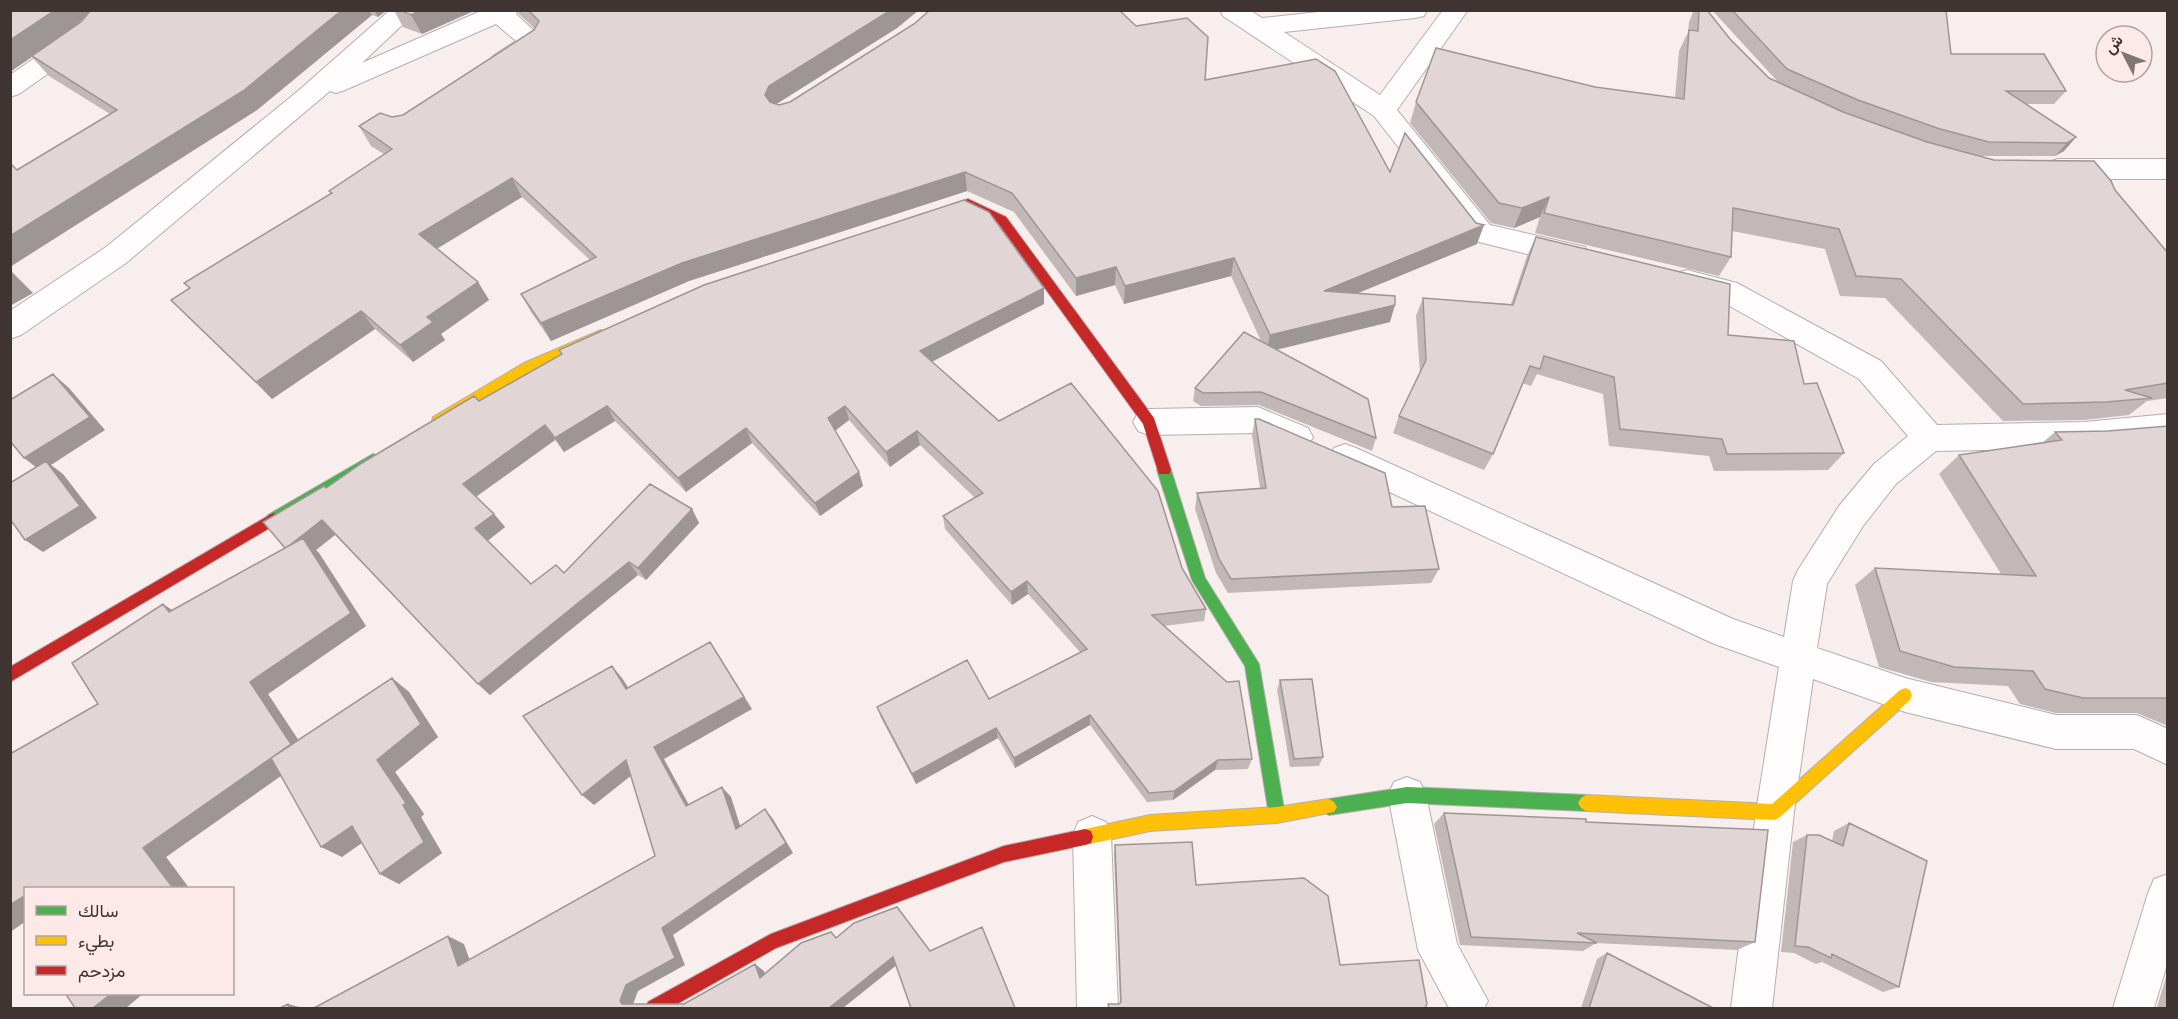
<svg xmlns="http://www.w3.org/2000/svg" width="2178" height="1019" font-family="Georgia,Vazirmatn,serif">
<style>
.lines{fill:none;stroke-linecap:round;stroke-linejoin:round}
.street-casing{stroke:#b8aead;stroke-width:2}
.fast-casing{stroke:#b8aead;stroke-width:2}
.slow-casing{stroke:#b8aead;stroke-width:2}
.jam-casing{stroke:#b8aead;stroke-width:2}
.street{fill:#fefcfc;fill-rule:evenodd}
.fast{fill:#4caf50;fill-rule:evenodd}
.slow{fill:#ffc107;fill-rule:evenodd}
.jam{fill:#c62828;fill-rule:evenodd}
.wall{fill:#c2b8b7}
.shaded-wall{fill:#9e9695}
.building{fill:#e1d6d5;stroke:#9e9695;stroke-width:1.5}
</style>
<rect width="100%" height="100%" fill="#f8eeed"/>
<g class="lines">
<g class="street-casing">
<path id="street" d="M94 10H120L96 40 19 94 10 97V75L78 28Z
M390 10H418L362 63 483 10H518L516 14 546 42C536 57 510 73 493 68L489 62 493 56 516 41 496 24 345 90 336 93 330 91 126 263 21 335 10 339V311L106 247 298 91Z
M1220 10H1250L1262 18 1336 10H1427L1424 16 1415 18 1284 32 1380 95 1443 10H1468L1397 110 1490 225 1585 247 1589 255 1585 263 1575 266 1471 240 1374 116 1223 16Z
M2058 159H2168V179H2058L2048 176 2044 169 2048 162Z
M1687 270 1737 283 1881 361 1937 425 2084 422 2168 414V440L2084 448 1936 451 1896 484 1863 526 1827 584 1817 648 1905 678 2056 715H2137L2168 729V765L2134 749H2056L1905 712 1813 679 1794 812 1772 1008H1731L1756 812 1779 667 1712 643 1334 466 1329 457 1334 448 1345 444 1356 448 1733 619 1784 637 1793 581 1798 570 1839 506 1874 464 1908 436 1859 379 1719 300 1677 289 1672 281 1677 273Z
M1258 407 1308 428 1313 437 1308 446 1297 450 1256 433 1149 435 1138 431 1133 422 1138 413 1149 409Z
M1407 777 1420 782 1426 795 1457 944 1488 1001 1484 1008H1449L1418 950 1388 795 1394 782Z
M1092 816 1106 822 1111 835 1118 1008H1077L1073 835 1078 822Z
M2168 874V961L2154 1008H2113L2148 893 2154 879Z"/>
</g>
<g class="fast-casing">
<path id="fast" d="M373 454 378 456 380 460 378 464 278 523 273 525 268 523 266 519 268 515Z
M1164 464 1169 466 1171 470 1205 578 1259 664 1285 815 1282 820 1277 823 1272 820 1269 815 1245 666 1192 580 1157 470 1159 466Z
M1407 787 1586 795 1591 798 1594 803 1591 808 1586 811 1407 803 1329 815 1324 812 1321 807 1324 802 1329 799Z"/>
</g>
<g class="slow-casing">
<path id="slow" d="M601 330 607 335 605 338 532 371 443 425H433L432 421 433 417 524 363Z
M1905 688 1910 690 1912 695 1910 700 1780 817 1775 820 1586 811 1581 808 1578 803 1581 798 1586 795 1772 804 1900 690Z
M1329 799 1334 802 1337 807 1334 812 1277 823 1150 831 1085 845 1079 843 1077 837 1079 831 1085 829 1150 815 1277 807Z"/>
</g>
<g class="jam-casing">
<path id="jam" d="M968 199 1006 217 1154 418 1171 470 1169 474H1159L1143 424 998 223 967 208 949 214 943 210 945 207Z
M273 513 278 515 280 519 278 523 10 682V667Z
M1085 829 1091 831 1093 837 1091 843 1085 845 1004 862 776 948 670 1008H646L648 1002 771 934 1004 846Z"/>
</g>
<use href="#street" class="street"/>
<use href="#fast" class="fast"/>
<use href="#slow" class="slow"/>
<use href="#jam" class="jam"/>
</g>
<path class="wall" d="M10 10H91L78 24 81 22 91 10H387L378 17 372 15 257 110 17 170 110 114 49 76 32 57 10 72Z
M394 10H476L422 34 403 27Z
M517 10H919L897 28 776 104 779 105 1136 26 1205 80 1390 172 1477 244 1356 294 1390 322 1277 350 1376 438 1372 451 1259 405 1201 406 1193 401 1195 388 1261 341 1231 276 1124 304 1115 285 1076 296 1014 212 967 191 689 281 551 341 531 312 521 294 590 260 522 197 437 249 478 282 489 300 441 334 445 340 413 362 375 329 272 399 171 300 331 194 329 191 384 154 371 146 359 126 403 115 534 30 535 29 519 14Z
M1694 10H1707L1730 39 1769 78 1777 81 1712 10H1946L1951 54 2066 91 2054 104H2027L2076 137 2064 151 2055 156H1978L2115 190 2168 253V398L2147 401 2129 415 2084 420 2003 421 1885 298 1840 296 1825 249 1732 231 1731 257 1719 276 1535 233 1540 217 1514 228 1491 223 1410 123 1416 102 1595 87 1675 98 1679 51 1688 32 1689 22Z
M1536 237 1728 335 1804 384 1844 453 1828 470 1714 471 1709 456 1609 446 1603 394 1537 374 1531 386 1523 383 1493 454 1484 470 1393 433 1399 416 1420 374 1416 316 1423 298 1511 304 1527 256Z
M1044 288V304L932 362 999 421 1182 568 1206 609 1204 621 1164 626 1252 759 1248 769 1215 770 1173 800 1147 802 1090 725 1015 768 998 738 916 784 881 718 877 707 989 699 1080 652 1028 594 1012 605 945 529 943 516 975 498 920 445 890 467 849 420 835 431 859 472 863 486 820 516 752 443 686 492 615 421 564 452 555 440 476 497 494 514 505 527 487 541 531 584 564 573 692 509 699 523 646 580 638 575 490 695 478 684 335 535 316 550 319 553 366 626 268 694 298 740 392 678 409 692 438 737 395 772 424 814 421 817 442 853 399 884 380 874 362 843 342 857 281 776 166 857 189 888H26V921L10 932V754L98 704 173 610 285 548 326 488 479 401Z
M1255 419 1392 507 1439 569 1431 583 1228 593 1216 573 1195 509 1197 493 1260 488 1252 435Z
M2168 426V726L2137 713H2056L2020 704 2008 686 1931 682 1879 667 1855 585 1875 568 2001 574 1939 474 1959 455 2042 443 2055 432 2108 431Z
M1280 680 1323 757 1319 766 1290 767 1277 690Z
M1444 813 1586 822 1755 942 1737 950 1596 943 1583 951 1460 945 1434 824Z
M1849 823 1899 987 1883 992 1822 962 1816 964 1794 953 1781 952 1793 842 1807 835 1832 841 1834 831Z
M1115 845 1196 885 1340 965 1425 1008H1108V1004H1119L1120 1003 1114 855Z
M1607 953 1713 1008H1581L1597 959Z
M2168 971V1008H2151L2157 1007Z"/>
<path class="shaded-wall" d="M55 10H91L76 26 10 72V40Z
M342 10H369L372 15 257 110 10 267V236Z
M374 10H387L378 17Z
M421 10H476L422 34 411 15Z
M891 10H919L897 28 775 105 770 114 765 95 769 86Z
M2076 137 2064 151 2055 156 2067 143Z
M965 172 967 191 689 281 551 341 541 323 682 263Z
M512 178 522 197 431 252 419 234Z
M1549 197 1540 217 1514 228 1522 208Z
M1484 225 1477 244 1319 309 1324 291Z
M1234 258 1231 276 1124 304 1125 286Z
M1116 267 1115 285 1076 296V278Z
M10 270 33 293 10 306Z
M478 282 489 300 441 334 445 340 413 362 400 345 427 317Z
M1044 288V304L923 366 920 351Z
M1395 305 1390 322 1266 352 1270 335Z
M361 311 375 329 272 399 256 382Z
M53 374 69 388 105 430 51 465 63 474 97 518 43 552 25 540 41 471 24 458Z
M607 406 615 421 564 452 555 438Z
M845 406 849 420 832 433 828 418Z
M545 425 555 440 474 498 463 484Z
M746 428 752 443 686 492 678 478Z
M917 431 920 445 890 467 886 452Z
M859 472 863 486 820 516 815 503Z
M692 509 699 523 646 580 638 568Z
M494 514 505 527 486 542 475 528Z
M322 520 336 534 316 550 319 553 366 626 268 694 309 756 166 857 189 888H173L143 848 250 682 285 549Z
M629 562 638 575 490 695 478 684Z
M1027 581 1028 594 1012 605 1011 592Z
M163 604 183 617 169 612Z
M710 642 752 709 664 759 695 816 686 806 654 747Z
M612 666 622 678 637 701 626 689Z
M392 678 409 692 438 737 395 772 424 814 421 817 442 853 399 884 380 874 403 805 377 760Z
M1090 715V725L1015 768 1014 758Z
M996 728 998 738 916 784 912 774Z
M626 760 637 771 594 805 582 795Z
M1218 760 1215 770 1173 800 1174 791Z
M722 787 731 797 744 838 736 829Z
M765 809 773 819 793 853 673 935 685 965 638 991 632 1007 622 1004 620 1001 626 985 662 928Z
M352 826 371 836 342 857 321 847Z
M26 895V921L10 932V905Z
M448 936 464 944 474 972 458 966Z
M893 957 898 964 843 1008H829Z
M755 964 764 971 768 984 760 978Z
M112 993H144L126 1008H93Z
M288 1004 303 1008H289Z"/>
<path class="building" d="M10 10H55L10 40Z
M91 10H342L243 91 10 236V163L17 170 117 110 32 56 81 22Z
M400 10H421L411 15Z
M528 10H891L769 86 765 95 770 102 779 105 790 102 914 24 930 10H1119L1136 26 1187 18 1208 37 1205 80 1316 59 1335 71 1390 172 1405 133 1476 223 1484 225 1324 291 1395 296V305L1270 335 1234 258 1125 286 1116 267 1076 278 1012 193 965 172 682 263 541 323 521 294 596 257 512 178 419 234 478 282 427 317 433 322 400 345 361 311 256 382 171 300 190 288 184 283 332 193 329 191 392 149 359 126 380 113 392 117 403 115 534 30 539 21Z
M1699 10H1707L1730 39 1769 78 1843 112 1927 142 1994 160 2094 161 2111 181 2115 190 2168 253V383L2125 390 2152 398 2106 402 2023 404 1901 279 1856 276 1839 229 1733 208 1731 257 1544 213 1549 197 1522 208 1499 203 1416 102 1436 48 1595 87 1684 99 1689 30 1698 31Z
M1732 10H1946L1951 54H2044L2066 91H2006L2076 137 2067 143 1989 142 1940 129 1858 100 1787 69Z
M964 200 989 212 1044 288 920 351 999 421 1071 383 1158 491 1182 568 1206 609 1152 615 1227 682 1239 681 1252 759 1218 760 1174 791 1149 793 1090 715 1014 758 996 728 912 774 877 707 967 660 989 699 1087 649 1027 581 1011 592 943 516 983 493 917 431 886 452 845 406 828 418 859 472 815 503 746 428 678 478 607 406 555 438 545 425 463 484 494 514 475 528 531 584 556 565 564 573 650 484 692 509 638 568 629 562 478 684 322 520 290 545 285 548 263 522 324 486 326 488 362 463 474 396 479 401 562 354 559 350 704 285Z
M1536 237 1730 284 1728 335 1794 341 1804 384 1817 383 1844 453 1727 454 1722 439 1620 429 1614 377 1544 356 1540 369 1530 366 1493 454 1399 416 1426 360 1423 298 1513 305Z
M1244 332 1368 399 1376 438 1261 392 1203 393 1195 388Z
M53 374 90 417 24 458 10 441V400Z
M1255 419H1259L1385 473 1392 507 1425 506 1439 569 1231 579 1219 559 1197 493 1266 488Z
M2168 426V699L2166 698H2083L2045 689 2033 671 1954 667 1900 651 1875 568 2036 576 1959 455 2062 440 2055 432 2108 431Z
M46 461 80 506 25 540 10 519V483Z
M303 538 351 613 250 682 291 744 143 848 173 888H26V895L10 905V754L98 704 72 663 163 604 169 612Z
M710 642 744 697 654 747 686 806 722 787 736 829 765 809 786 843 662 928 675 958 626 985 620 1001 622 1004H684L755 964 760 978 801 943 831 932 836 938 854 923 897 907 930 951 982 927 1015 1008H911L893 957 829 1008H314L448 936 458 966 655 856 626 760 582 795 523 716 612 666 626 689Z
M392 678 421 724 377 760 406 803 403 805 424 842 380 874 352 826 321 847 271 758Z
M1312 679 1323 757 1294 759 1280 680Z
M1444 813 1586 819V822L1768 830 1755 942 1577 933 1597 943 1471 937Z
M1849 823 1927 861 1899 987 1832 954 1831 958 1808 947 1795 946 1807 835H1819L1843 846Z
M1192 842 1196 885 1304 878 1328 896 1340 965 1419 960 1427 1004 1425 1008H1109L1108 1004H1119L1121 1002 1115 845Z
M1607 953 1713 1008H1589Z
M65 993H112L93 1008H75Z
M288 1004 289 1008H280Z"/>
<rect width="2178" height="1019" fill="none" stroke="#403432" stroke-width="24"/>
<rect x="24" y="887" width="210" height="108" fill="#fdeae8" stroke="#b1a19f" stroke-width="1.5"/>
<rect x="36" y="906" width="30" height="9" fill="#4caf50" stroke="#b1a19f" stroke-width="1.5"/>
<text x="78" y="917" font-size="18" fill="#403432">سالك</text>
<rect x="36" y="936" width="30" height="9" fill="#ffc107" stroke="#b1a19f" stroke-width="1.5"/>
<text x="78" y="947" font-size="18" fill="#403432">بطيء</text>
<rect x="36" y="966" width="30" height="9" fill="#c62828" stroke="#b1a19f" stroke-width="1.5"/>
<text x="78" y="977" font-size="18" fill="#403432">مزدحم</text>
<g transform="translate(2124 54) rotate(312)"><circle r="28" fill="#fdeae8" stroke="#b1a19f" stroke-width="1.5"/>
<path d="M0-4.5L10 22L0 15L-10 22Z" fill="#807573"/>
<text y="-9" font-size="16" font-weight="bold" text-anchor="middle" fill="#403432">ش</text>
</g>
</svg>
